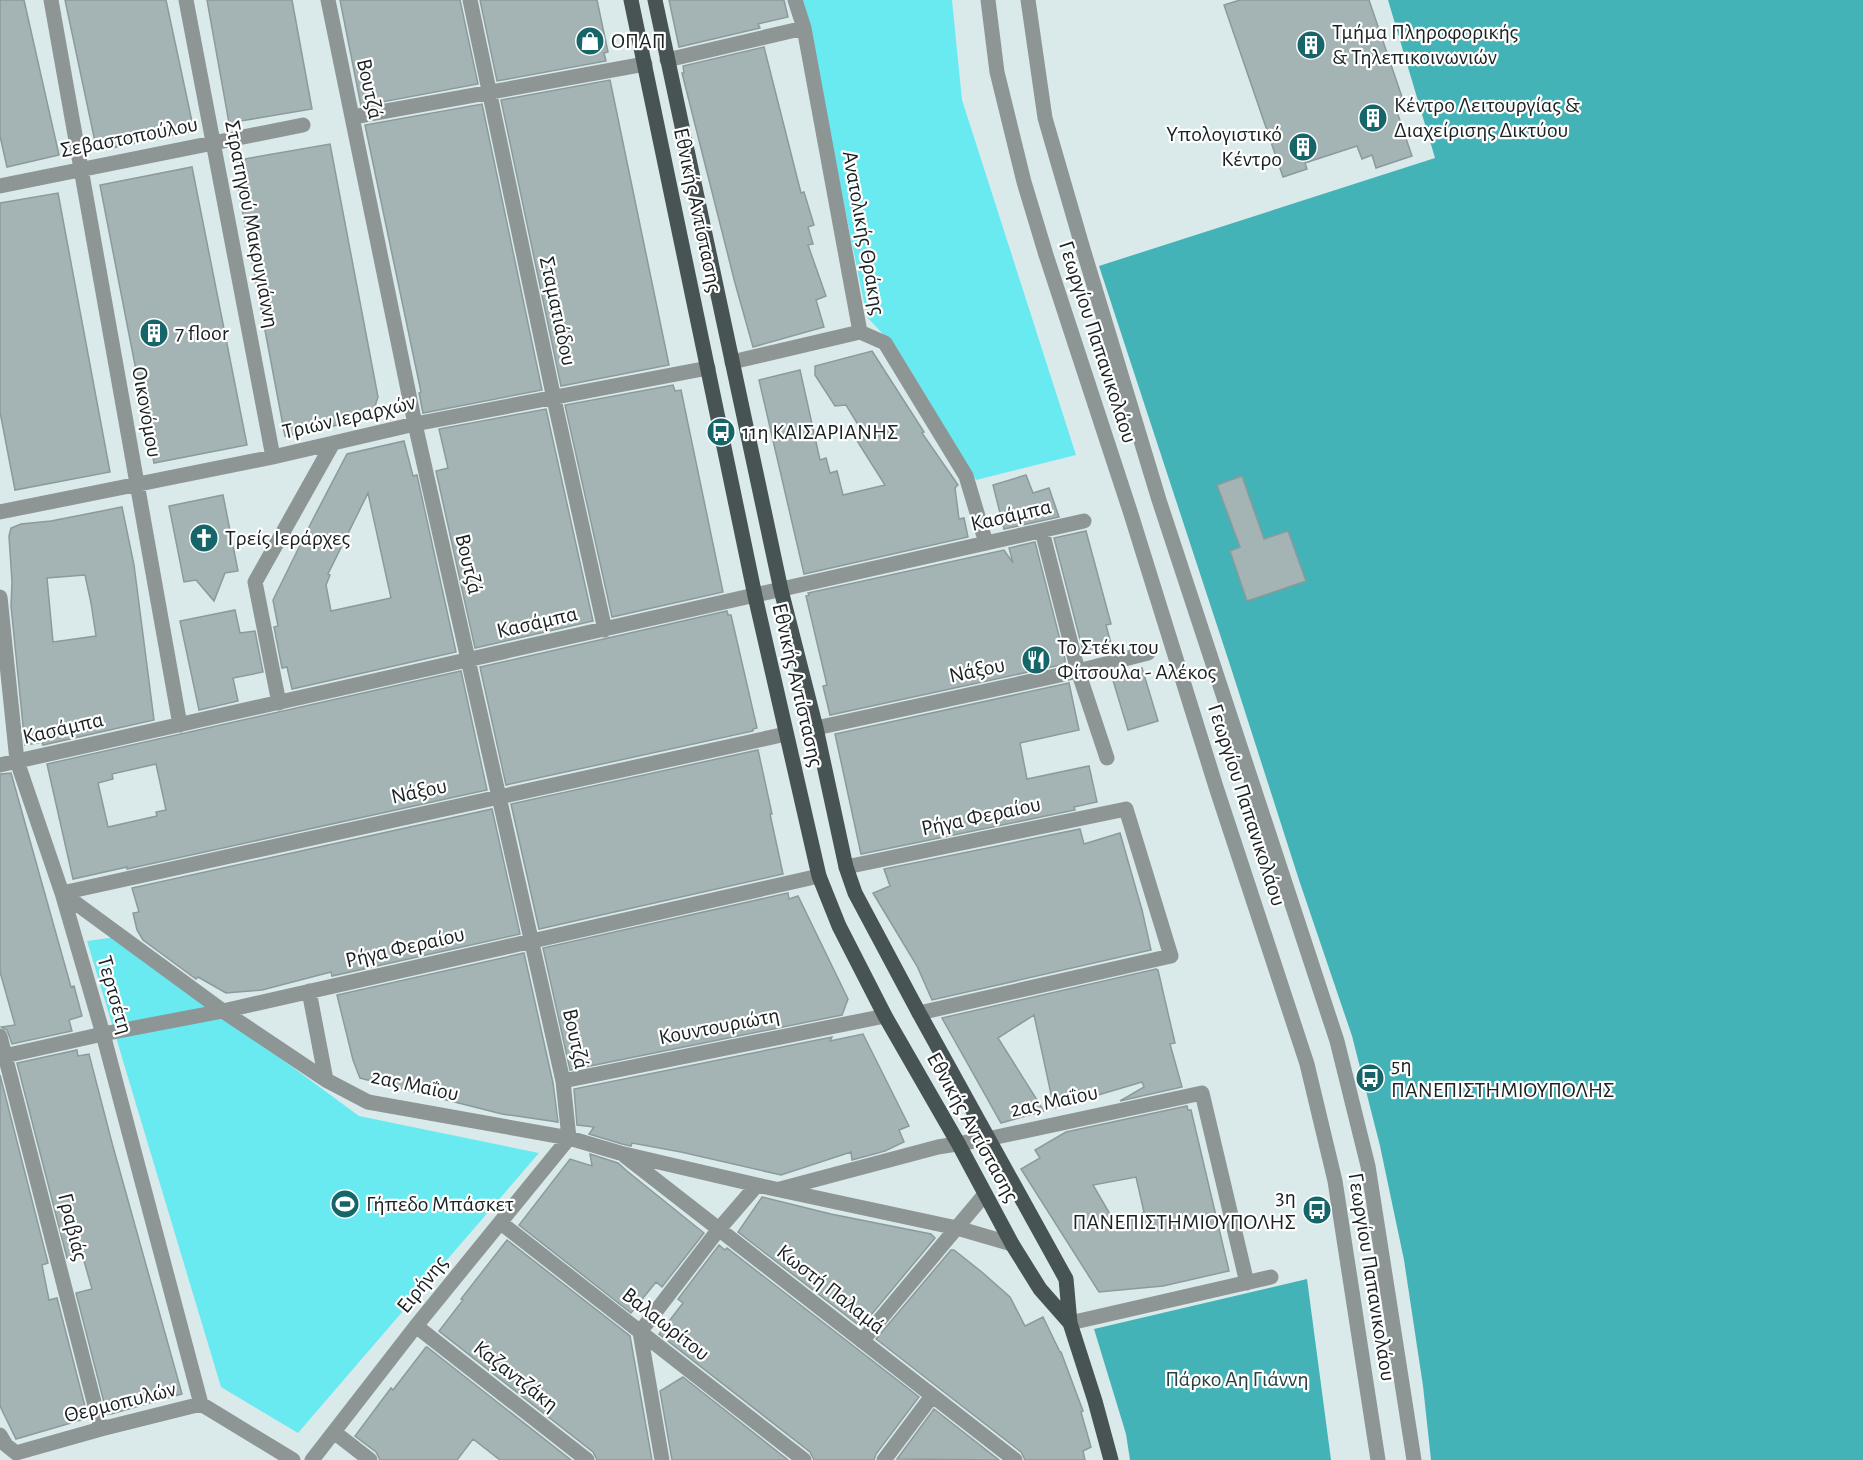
<svg xmlns="http://www.w3.org/2000/svg" width="1863" height="1460" font-family="'Alegreya Sans',sans-serif">
<style>
.green{fill:#69eaf0}
.forest{fill:#44b3b8}
.building{fill:#a4b3b4;stroke:#8b9a9b;stroke-width:1.5;fill-rule:evenodd}
.lines{fill:none;stroke-linecap:round;stroke-linejoin:round}
.minor{stroke:#8e9595;stroke-width:15}
.major{stroke:#485354;stroke-width:15}
.labels{text-anchor:middle;dominant-baseline:central;stroke-width:4.5;stroke-linejoin:round;paint-order:stroke}
.poi-label{font-size:22px;fill:#1b2121;stroke:#fff;text-anchor:start}
.street-label{font-size:22px;fill:#1b2121;stroke:#fff}
.park-label{font-size:22px;fill:#274041;stroke:#fff}
</style>
<rect width="100%" height="100%" fill="#daeaeb"/>
<path class="green" d="M801 0H952L962 100 1076 455 976 480 898 350 867 317 808 29Z
M116 937 359 1116 539 1153 298 1433 221 1387 87 941Z"/>
<path class="forest" d="M1388 0H1863V1460H1431L1423 1386 1404 1260 1380 1146 1352 1036 1299 880 1231 668 1099 266 1435 158Z
M1307 1279 1331 1460H1130L1126 1434 1094 1329Z"/>
<path class="building" d="M0 0H24L59 155 7 167 0 136Z
M65 0H166L194 131 97 151Z
M207 0H292L312 109 229 123Z
M340 0H460L478 84 361 106Z
M480 0H597L608 52 604 53 606 61 497 81Z
M669 0H784L788 17 758 24 760 28 679 47Z
M1240 0H1369L1403 100 1394 103 1412 156 1376 168 1372 155 1362 159 1357 146 1305 163 1307 169 1283 177 1224 5Z
M764 47 801 193 804 192 814 225 808 227 813 244 808 245 826 296 816 300 824 327 753 347 735 283 682 73H684L683 66Z
M610 80 669 365 561 386 501 100Z
M482 104 542 390 423 413 419 393 421 392 365 125Z
M330 144 378 397 371 418 285 436 233 161Z
M192 167 247 445 154 463 100 185Z
M58 193 110 472 15 490 0 412V203Z
M872 351 924 432 922 433 958 485 955 488 959 519 964 518 968 537 804 574 759 380 800 370 820 460 826 458 830 473 837 471 843 495 885 485 854 436 862 431 846 405 835 406 815 375V366Z
M673 385 675 391 681 390 723 592 612 617 565 405Z
M546 409 593 621 475 648 436 471 448 468 439 429Z
M404 441 413 476 417 475 456 652 292 689 287 667 282 668 274 627 278 626 273 600 312 521 347 454ZM368 493 391 598 331 611 326 585 330 575 328 574Z
M1026 475 1033 493 1049 488 1059 517 1004 529 993 485Z
M1242 476 1264 539 1288 531 1306 581 1247 601 1230 551 1240 547 1217 485Z
M223 495 238 571 225 573 214 601 196 580 184 582 169 506Z
M122 507 134 565 154 720 43 745 42 742 25 745 11 606 12 582 9 536 11 528 21 524 51 521ZM85 575 91 603 96 636 53 642 47 578Z
M1086 531 1111 624 1106 625 1112 647 1084 655 1054 538Z
M1035 542 1065 659V664L830 715 823 686 827 685 806 596 809 595 808 593 1004 550 1013 563 1009 548Z
M235 610 240 633 255 631 263 672 233 678 238 701 199 710 180 621Z
M727 611 728 615H731L757 728 753 729V731L506 785 480 667Z
M1142 668 1158 721 1128 730 1112 677Z
M461 671 487 790 127 869V867L73 879 47 764ZM156 764 166 810 156 812 157 816 108 827 98 783 113 779 112 774Z
M1069 683 1079 730 1020 743 1027 779 1089 766 1097 802 1074 807 1075 810 861 854 835 734Z
M758 750 772 814H770L783 874 539 929 511 804Z
M11 773 71 987 74 986 82 1016 69 1020 72 1031 12 1044 7 1030 1 1027 15 1025 0 972V774Z
M492 809 520 934 332 976 331 972 262 990 226 993 198 977 196 979 143 940 137 930 133 913 139 912 132 888Z
M1080 829 1084 844 1120 833 1142 910 1151 950 932 1000 917 966 873 893 890 886 884 869Z
M788 893 789 899 798 896 848 999 842 1015 570 1070 543 948Z
M524 953 553 1083 558 1122 502 1114 360 1078 353 1060 337 995Z
M1156 969 1158 970 1171 1026 1175 1043 1170 1044 1182 1087 1120 1101 1144 1087 1142 1082 1054 1108 1034 1015 998 1038 1044 1111 1001 1123 942 1018Z
M863 1034 909 1126 899 1130 904 1142 885 1151 852 1160 851 1152 781 1175 681 1152 632 1143 631 1146 622 1144 589 1134 594 1127 577 1125 574 1089 832 1037 830 1041Z
M77 1050 78 1056 89 1054 112 1143 182 1394 111 1414H107L76 1293 92 1289 82 1254 67 1258 17 1063Z
M0 1075 48 1263 42 1265 49 1300 57 1298 88 1418 16 1439 0 1406Z
M1187 1106 1188 1110H1191L1229 1271 1163 1286 1099 1292 1021 1169 1040 1158 1035 1150 1066 1132ZM1136 1177 1144 1212 1118 1228 1093 1185Z
M590 1154 618 1163 627 1171 704 1233 662 1287 656 1282 631 1313 519 1225 570 1159 592 1166Z
M762 1197 831 1214 931 1234 935 1238 861 1327 738 1232Z
M507 1240 630 1336 652 1460H597L593 1452 439 1331 463 1300 461 1299Z
M719 1245 725 1250 727 1248 919 1397 876 1454 874 1460H814L810 1452 659 1334 683 1303 678 1299Z
M951 1250H954L983 1273 1010 1297 1025 1326 1043 1317 1060 1352H1061L1083 1411 1081 1412 1091 1447 1083 1451 1085 1460H1025L1021 1452 876 1339Z
M426 1347H427L571 1460H500L473 1439 457 1460H380L376 1452 355 1436 391 1388 393 1390Z
M683 1377 788 1460H672L660 1391Z
M934 1409 999 1460 897 1459Z"/>
<g class="lines">
<path class="minor" d="M51 0 180 725
M186 0 273 457
M470 0 554 399 605 630
M795 0 804 28 860 332
M988 0 997 72 1024 182 1046 255 1130 511 1216 787 1307 1064 1335 1181 1378 1460
M1028 0 1045 118 1083 249 1159 500 1337 1041 1368 1166 1414 1460
M667 60 804 28
M353 117 645 64
M0 186 303 125
M860 332 885 343 966 476 986 543
M732 362 860 332
M0 512 273 457 415 424 708 368
M1042 531 1078 671 1107 758
M0 597 17 761 62 893 103 1034 201 1404
M279 703 255 582 333 443
M816 728 1078 671 1148 653
M0 765 1084 521
M846 867 1126 809 1171 956 919 1013
M62 893 223 1011 326 1080 368 1102 569 1138 620 1153 757 1185 957 1228 1012 1244
M62 893 786 734
M309 991 326 1080
M0 1036 101 1429
M0 1057 103 1034 223 1011 819 876
M563 1081 885 1016
M625 1156 1015 1460
M780 1189 938 1147 987 1139 1202 1093 1247 1283
M501 1223 804 1460
M1070 1323 1271 1277
M416 1326 587 1460
M862 1341 985 1194
M334 1432 370 1460
M0 1435 6 1445 16 1453 101 1429 201 1404 293 1460
M312 1460 416 1326 569 1138 563 1081 415 424 328 0
M662 1460 640 1332 719 1229 757 1185
M884 1460 932 1396"/>
<path class="major" d="M631 0 755 596 819 876 839 926 885 1016 958 1143 1012 1244 1040 1289 1070 1323
M655 0 781 590 816 728 846 867 855 893 919 1013 1066 1279 1070 1323 1095 1401 1111 1460"/>
</g>
<defs>
<g id="shop-disc" transform="scale(1.5)"><circle r="9.5" fill="#166569" stroke="#fff"/><path d="M-5-2.5h2.3a2.7 3.5 0 0 1 5.4 0H5L5.5 6h-11ZM-1.5-2.5h3a1.5 2.3 0 0 0-3 0Z" fill="#fff"/></g>
<g id="building-disc" transform="scale(1.5)"><circle r="9.5" fill="#166569" stroke="#fff"/><path d="M-4-6H4V6H1V3H-1V6H-4ZM-2.5-4.3h1.7v1.8h-1.7ZM.8-4.3h1.7v1.8H.8ZM-2.5-1h1.7V.8h-1.7ZM.8-1h1.7V.8H.8Z" fill="#fff"/></g>
<g id="bus-disc" transform="scale(1.5)"><circle r="9.5" fill="#166569" stroke="#fff"/><path d="M-5-6H5V4H4V6H2V4H-2V6H-4V4H-5ZM-3.5-4V0h7V-4ZM-3.5 1.2v1.5H-2V1.2ZM2 1.2v1.5H3.5V1.2Z" fill="#fff"/></g>
<g id="church-disc" transform="scale(1.5)"><circle r="9.5" fill="#166569" stroke="#fff"/><path d="M-1.2-6h2.4v3.5h3.3v2.4h-3.3V6h-2.4V-.1h-3.3v-2.4h3.3Z" fill="#fff"/></g>
<g id="restaurant-disc" transform="scale(1.5)"><circle r="9.5" fill="#166569" stroke="#fff"/><path d="M-5-6h1v4h1v-4h1v4h1v-4h1v5L-1.5 .5V6h-2V.5L-5-1ZM5-6V6H3V1.5H1.5Q1.5-4 5-6Z" fill="#fff"/></g>
<g id="stadium-disc" transform="scale(1.5)"><circle r="9.5" fill="#166569" stroke="#fff"/><path d="M0-5a6.5 5 0 1 0 0 10a6.5 5 0 1 0 0-10ZM-3.5-1.8h7v3.6h-7Z" fill="#fff"/></g>
</defs>
<g fill-rule="evenodd">
<use href="#shop-disc" x="590" y="41"/>
<use href="#building-disc" x="1311" y="45"/>
<use href="#building-disc" x="1373" y="118"/>
<use href="#building-disc" x="1303" y="147"/>
<use href="#building-disc" x="154" y="333"/>
<use href="#bus-disc" x="721" y="432"/>
<use href="#church-disc" x="204" y="538"/>
<use href="#restaurant-disc" x="1036" y="660"/>
<use href="#bus-disc" x="1370" y="1078"/>
<use href="#stadium-disc" x="345" y="1204"/>
<use href="#bus-disc" x="1317" y="1210"/>
</g>
<g class="labels">
<g class="poi-label">
<text x="1332" y="32">Τμήμα Πληροφορικής<tspan x="1332" dy="25">&amp; Τηλεπικοινωνιών</tspan></text>
<text x="611" y="41">ΟΠΑΠ</text>
<text x="1394" y="105">Κέντρο Λειτουργίας &amp;<tspan x="1394" dy="25">Διαχείρισης Δικτύου</tspan></text>
<text x="1282" y="134" text-anchor="end">Υπολογιστικό<tspan x="1282" dy="25">Κέντρο</tspan></text>
<text x="175" y="333">7 floor</text>
<text x="742" y="432">11η ΚΑΙΣΑΡΙΑΝΗΣ</text>
<text x="225" y="538">Τρείς Ιεράρχες</text>
<text x="1057" y="647">Το Στέκι του<tspan x="1057" dy="25">Φίτσουλα - Αλέκος</tspan></text>
<text x="1391" y="1065">5η<tspan x="1391" dy="25">ΠΑΝΕΠΙΣΤΗΜΙΟΥΠΟΛΗΣ</tspan></text>
<text x="1296" y="1197" text-anchor="end">3η<tspan x="1296" dy="25">ΠΑΝΕΠΙΣΤΗΜΙΟΥΠΟΛΗΣ</tspan></text>
<text x="366" y="1204">Γήπεδο Μπάσκετ</text>
</g>
<g class="street-label">
<text transform="translate(370 89) rotate(78)">Βουτζά</text>
<text transform="translate(129 137) rotate(-11)">Σεβαστοπούλου</text>
<text transform="translate(698 210) rotate(78)">Εθνικής Αντίστασης</text>
<text transform="translate(252 224) rotate(79)">Στρατηγού Μακρυγιάννη</text>
<text transform="translate(864 233) rotate(80)">Ανατολικής Θράκης</text>
<text transform="translate(558 311) rotate(78)">Σταματιάδου</text>
<text transform="translate(1098 342) rotate(72)">Γεωργίου Παπανικολάου</text>
<text transform="translate(147 412) rotate(80)">Οικονόμου</text>
<text transform="translate(349 417) rotate(-13)">Τριών Ιεραρχών</text>
<text transform="translate(1011 515) rotate(-13)">Κασάμπα</text>
<text transform="translate(469 564) rotate(77)">Βουτζά</text>
<text transform="translate(537 622) rotate(-13)">Κασάμπα</text>
<text transform="translate(977 670) rotate(-12)">Νάξου</text>
<text transform="translate(798 685) rotate(77)">Εθνικής Αντίστασης</text>
<text transform="translate(63 728) rotate(-13)">Κασάμπα</text>
<text transform="translate(419 791) rotate(-12)">Νάξου</text>
<text transform="translate(1247 805) rotate(72)">Γεωργίου Παπανικολάου</text>
<text transform="translate(981 816) rotate(-12)">Ρήγα Φεραίου</text>
<text transform="translate(405 947) rotate(-13)">Ρήγα Φεραίου</text>
<text transform="translate(115 995) rotate(74)">Τερτσέτη</text>
<text transform="translate(719 1026) rotate(-11)">Κουντουριώτη</text>
<text transform="translate(576 1039) rotate(78)">Βουτζά</text>
<text transform="translate(415 1085) rotate(12)">2ας Μαΐου</text>
<text transform="translate(1054 1101) rotate(-12)">2ας Μαΐου</text>
<text transform="translate(973 1127) rotate(61)">Εθνικής Αντίστασης</text>
<text transform="translate(73 1227) rotate(76)">Γραβιάς</text>
<text transform="translate(1372 1277) rotate(81)">Γεωργίου Παπανικολάου</text>
<text transform="translate(422 1284) rotate(-51)">Ειρήνης</text>
<text transform="translate(831 1289) rotate(38)">Κωστή Παλαμά</text>
<text transform="translate(666 1324) rotate(38)">Βαλαωρίτου</text>
<text transform="translate(516 1376) rotate(38)">Καζαντζάκη</text>
<text transform="translate(120 1402) rotate(-14)">Θερμοπυλών</text>
</g>
<g class="park-label">
<text x="1237" y="1379">Πάρκο Αη Γιάννη</text>
</g>
</g>
</svg>
